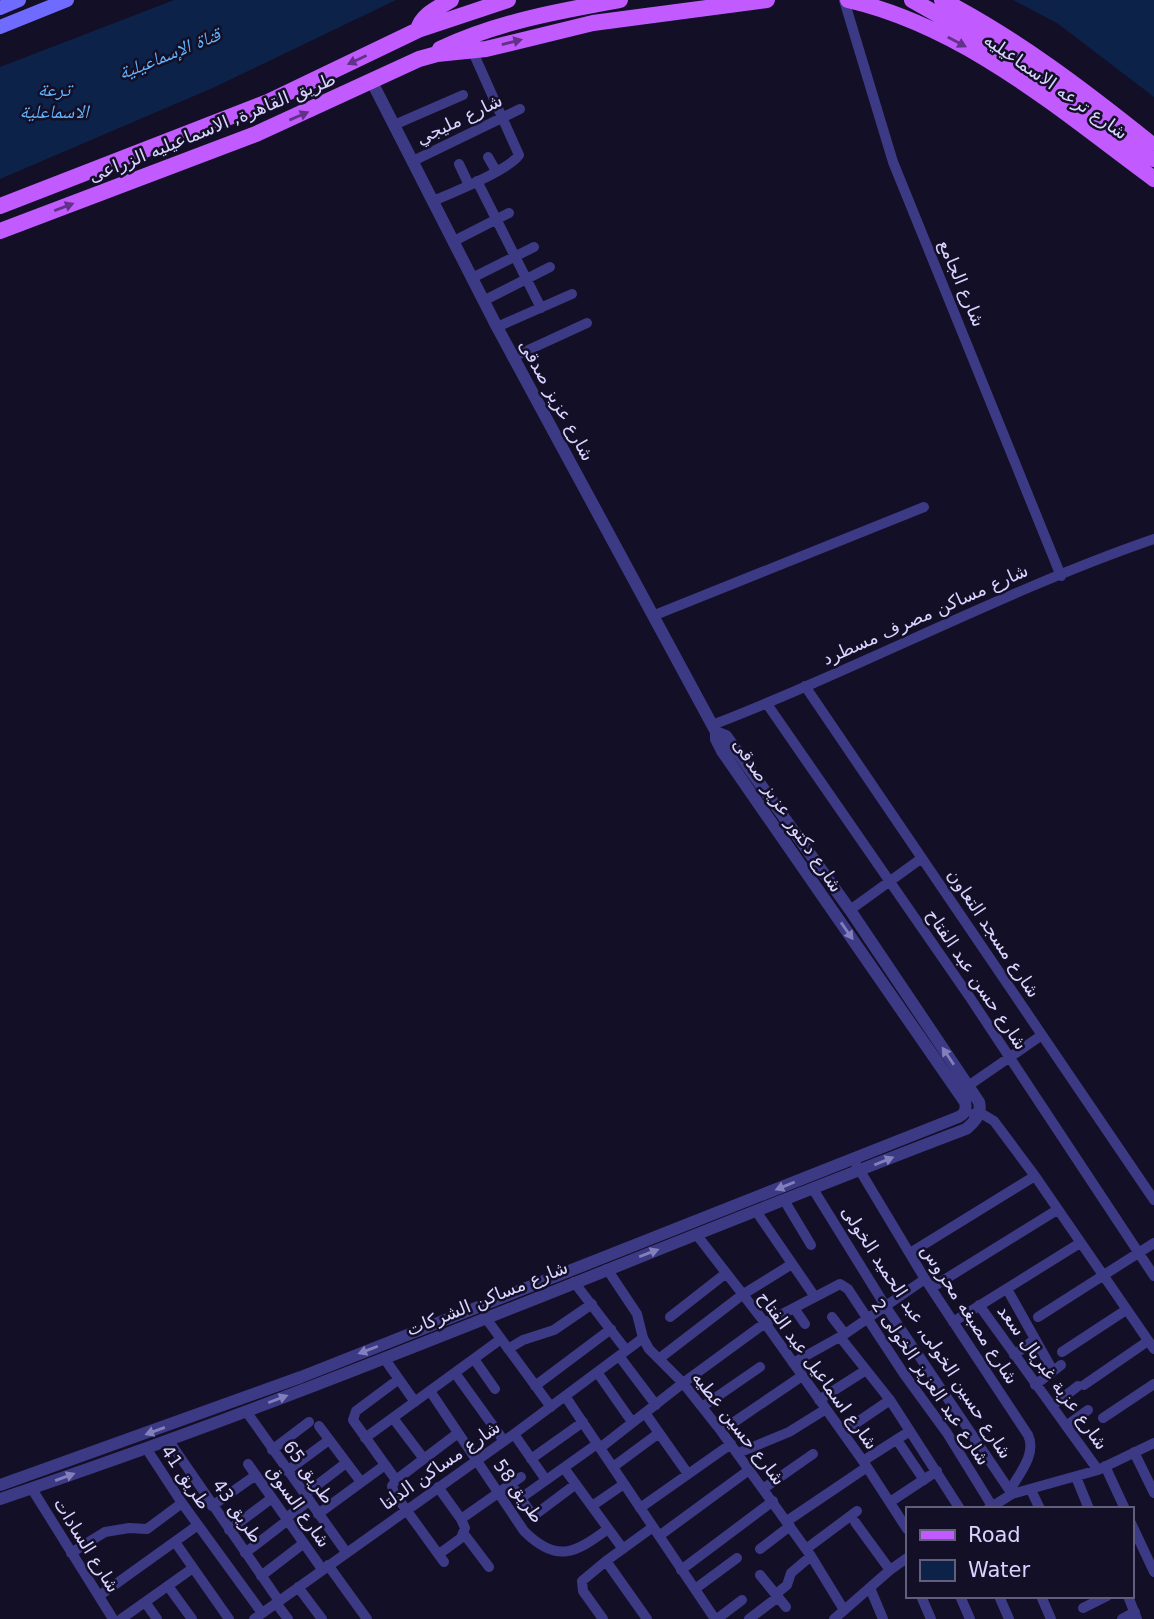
<svg xmlns="http://www.w3.org/2000/svg" width="1154" height="1619" font-family="'DejaVu Sans','Noto Naskh Arabic',sans-serif">
<style>
.water{fill:#0c2248}
.lines{fill:none;stroke-linecap:round;stroke-linejoin:round}
.minor{stroke:#3d3a85;stroke-width:10}
.tertiary{stroke:#3d3a85;stroke-width:12}
.secondary{stroke:#6f6bff;stroke-width:14}
.primary{stroke:#c25bff;stroke-width:16}
.oneway{fill:#623188}
.oneway2{fill:#837fbc}
.labels{text-anchor:middle;dominant-baseline:central;stroke-width:5;stroke-linejoin:round;paint-order:stroke}
.street-label{font-size:18px;fill:#d9d4ff;stroke:#130f26}
.water-label{font-size:19px;font-style:italic;fill:#62b6ff;stroke:#130f26}
</style>
<rect width="100%" height="100%" fill="#130f26"/>
<path class="water" d="M174 0H396L215 87 0 179V67Z
M1013 0H1154V97L1057 23Z"/>
<g class="lines">
<path class="minor" d="M844 0 893 162 1061 576
M394 125 463 95
M488 157 496 171
M413 161 520 109
M459 164 469 185
M477 181 541 308
M433 201C452 193 509 170 519 155L472 50
M454 241 509 213
M472 278 534 247
M483 301 550 267
M497 327 572 294
M513 357 587 323
M655 615 924 507
M805 686 1154 1200
M767 704 971 999 1154 1276
M712 725C861 668 1003 591 1154 539
M850 910 922 858
M968 1086 1042 1035
M973 1114 984 1115 994 1121 1035 1176 1154 1349
M856 1164 925 1279 1028 1435C1037 1454 1019 1474 1010 1490
M813 1189 886 1307 1012 1494
M784 1200 811 1245
M756 1211 815 1297
M696 1234 765 1323 863 1461 907 1529
M910 1253 1035 1176
M607 1269 637 1314 643 1338 649 1349 683 1383 721 1431 811 1556 844 1610
M574 1282 626 1350
M931 1288 1057 1210
M1007 1289 1053 1371
M979 1305 1098 1470
M794 1308 805 1324
M485 1317 551 1407
M670 1317 725 1274
M832 1317 845 1334
M1038 1317 1154 1243
M953 1322 1080 1243
M840 1337 890 1400 960 1509
M508 1349 523 1340 554 1330 592 1304
M1062 1352 1126 1310
M1014 1355 1035 1339
M619 1356 656 1405
M384 1358 415 1402
M660 1358 742 1295 792 1264
M474 1359 495 1389
M793 1363 845 1334 925 1279
M597 1372 632 1422
M455 1373 504 1441
M1035 1385 1061 1365
M1084 1385 1148 1341
M535 1386 611 1329
M430 1391 524 1531C557 1564 575 1553 608 1529
M565 1396 715 1619
M819 1400 866 1370
M1052 1406 1078 1386
M702 1407 760 1367
M246 1411 346 1552
M645 1413 688 1474
M393 1418 424 1459
M1103 1418 1154 1384
M319 1426 361 1482
M1066 1426 1088 1410
M721 1431 802 1376
M843 1432 890 1400
M514 1434 546 1480
M365 1438 501 1339
M897 1440 924 1480
M169 1441 279 1601
M146 1448 182 1503 262 1613
M600 1448 683 1383 765 1323 840 1284 848 1289 904 1374 947 1433 992 1506
M272 1450 309 1422
M1134 1452 1154 1493
M738 1453 789 1432 826 1409
M531 1459 583 1422
M863 1461 910 1431
M248 1464 322 1569
M1105 1466 1125 1509
M613 1467 659 1433
M564 1468 623 1549
M287 1471 329 1440
M1076 1477 1089 1509
M396 1480 353 1420 356 1411 399 1379
M396 1480 392 1486 394 1493 444 1562
M396 1480 458 1433
M511 1484 529 1510 536 1514 576 1484
M438 1487 461 1519 465 1528 461 1538 439 1554
M32 1489 113 1619
M763 1489 813 1454
M1031 1490 1040 1509
M304 1495 346 1463
M521 1498 597 1444
M890 1502 937 1471
M212 1506 256 1475
M592 1506 624 1484
M640 1508 731 1444
M988 1509 1012 1494 1098 1470 1154 1443
M318 1514 385 1465
M286 1518 309 1501
M461 1519 521 1477
M787 1521 867 1467
M855 1522 890 1570
M1131 1523 1154 1572
M229 1530 272 1498
M464 1534 489 1567
M659 1536 749 1470
M175 1542 229 1619
M760 1549 790 1526
M806 1549 857 1511
M71 1553 105 1532 129 1528 147 1529 182 1503
M245 1553 288 1520
M606 1561 647 1619
M328 1565 367 1619
M681 1570 773 1501
M760 1575 786 1607
M261 1576 304 1543
M168 1586 192 1619
M298 1587 322 1619
M870 1588 883 1619
M695 1589 737 1558
M776 1594 787 1585 791 1573 811 1556
M99 1596 198 1525
M921 1596 931 1619
M960 1596 970 1619
M999 1596 1009 1619
M1041 1596 1051 1619
M1128 1596 1137 1619
M145 1602 157 1619
M276 1603 288 1619
M1083 1608 1107 1596
M121 1619 193 1568
M254 1619 514 1434 643 1338
M603 1619 583 1591 582 1581 606 1561 653 1527
M717 1619 742 1600
M749 1619 778 1597
M834 1619 890 1570 907 1558
M1122 1619 1135 1612"/>
<path class="tertiary" d="M0 1485 301 1377 956 1118C964 1115 967 1111 965 1102L722 751 716 739V732L497 327 372 82
M0 1499C327 1390 644 1251 966 1129 975 1122 982 1113 979 1102L850 910 726 736 716 732"/>
<path class="secondary" d="M0 8 19 0
M0 27 67 0"/>
<path class="primary" d="M848 0C965 27 1059 109 1154 179
M912 0 1009 55 1154 159
M942 0C1017 39 1084 90 1150 143
M418 30C421 15 438 8 451 0
M440 49C497 22 559 11 620 0
M0 206 268 102 418 30 508 0
M0 231 256 134 419 59 437 54 486 49 593 23 767 0"/>
</g>
<defs><path id="oneway-solid" d="M-6-.8H1V-3.2L6.5 0L1 3.2V.8H-6Z" transform="scale(1.75)"/></defs>
<g class="oneway">
<use href="#oneway-solid" transform="translate(512 42) rotate(-14)"/>
<use href="#oneway-solid" transform="translate(957 42) rotate(28)"/>
<use href="#oneway-solid" transform="translate(357 60) rotate(155)"/>
<use href="#oneway-solid" transform="translate(299 116) rotate(-23)"/>
<use href="#oneway-solid" transform="translate(64 207) rotate(-21)"/>
</g>
<g class="oneway2">
<use href="#oneway-solid" transform="translate(847 931) rotate(55)"/>
<use href="#oneway-solid" transform="translate(948 1056) rotate(-124)"/>
<use href="#oneway-solid" transform="translate(884 1161) rotate(-22)"/>
<use href="#oneway-solid" transform="translate(785 1186) rotate(158)"/>
<use href="#oneway-solid" transform="translate(649 1253) rotate(-21)"/>
<use href="#oneway-solid" transform="translate(368 1350) rotate(159)"/>
<use href="#oneway-solid" transform="translate(278 1399) rotate(-21)"/>
<use href="#oneway-solid" transform="translate(155 1431) rotate(160)"/>
<use href="#oneway-solid" transform="translate(65 1477) rotate(-20)"/>
</g>
<g class="labels">
<g class="street-label">
<text transform="translate(1056 86) rotate(35)">شارع ترعه الاسماعيليه</text>
<text transform="translate(459 119) rotate(-26)">شارع مليجي</text>
<text transform="translate(212 127) rotate(-22)">طريق القاهرة, الاسماعيليه الزراعى</text>
<text transform="translate(962 283) rotate(67)">شارع الجامع</text>
<text transform="translate(557 400) rotate(61)">شارع عزيز صدقى</text>
<text transform="translate(925 614) rotate(-24)">شارع مساكن مصرف مسطرد</text>
<text transform="translate(788 815) rotate(56)">شارع دكتور عزيز صدقى</text>
<text transform="translate(994 933) rotate(56)">شارع مسجد التعاون</text>
<text transform="translate(977 979) rotate(56)">شارع حسن عبد الفتاح</text>
<text transform="translate(487 1298) rotate(-22)">شارع مساكن الشركات</text>
<text transform="translate(970 1314) rotate(57)">شارع مصبغه محروس</text>
<text transform="translate(927 1332) rotate(57)">شارع حسين الخولى, عبد الحميد الخولى</text>
<text transform="translate(818 1370) rotate(54)">شارع اسماعيل عبد الفتاح</text>
<text transform="translate(1053 1377) rotate(54)">شارع عزبة غبريال سعد</text>
<text transform="translate(931 1382) rotate(56)">شارع عبد العزيز الخولى 2</text>
<text transform="translate(739 1428) rotate(52)">شارع حسين عطيه</text>
<text transform="translate(440 1465) rotate(-35)">شارع مساكن الدلتا</text>
<text transform="translate(309 1472) rotate(54)">طريق 65</text>
<text transform="translate(186 1477) rotate(56)">طريق 41</text>
<text transform="translate(519 1491) rotate(55)">طريق 58</text>
<text transform="translate(299 1506) rotate(55)">شارع السوق</text>
<text transform="translate(238 1511) rotate(55)">طريق 43</text>
<text transform="translate(87 1545) rotate(58)">شارع السادات</text>
</g>
<g class="water-label">
<text transform="translate(169 53) rotate(-22)">قناة الإسماعيلية</text>
<text x="54" y="89">ترعة<tspan x="54" dy="22">الاسماعلية</tspan></text>
</g>
</g>
<rect x="906" y="1507" width="228" height="91" fill="#130f26" stroke="#625e7d" stroke-width="2"/>
<rect x="920" y="1530" width="35" height="10" fill="#c25bff" stroke="#625e7d" stroke-width="2"/>
<text x="968" y="1542" font-size="21" fill="#d9d4ff">Road</text>
<rect x="920" y="1560" width="35" height="21" fill="#0c2248" stroke="#625e7d" stroke-width="2"/>
<text x="968" y="1577" font-size="21" fill="#d9d4ff">Water</text>
</svg>
